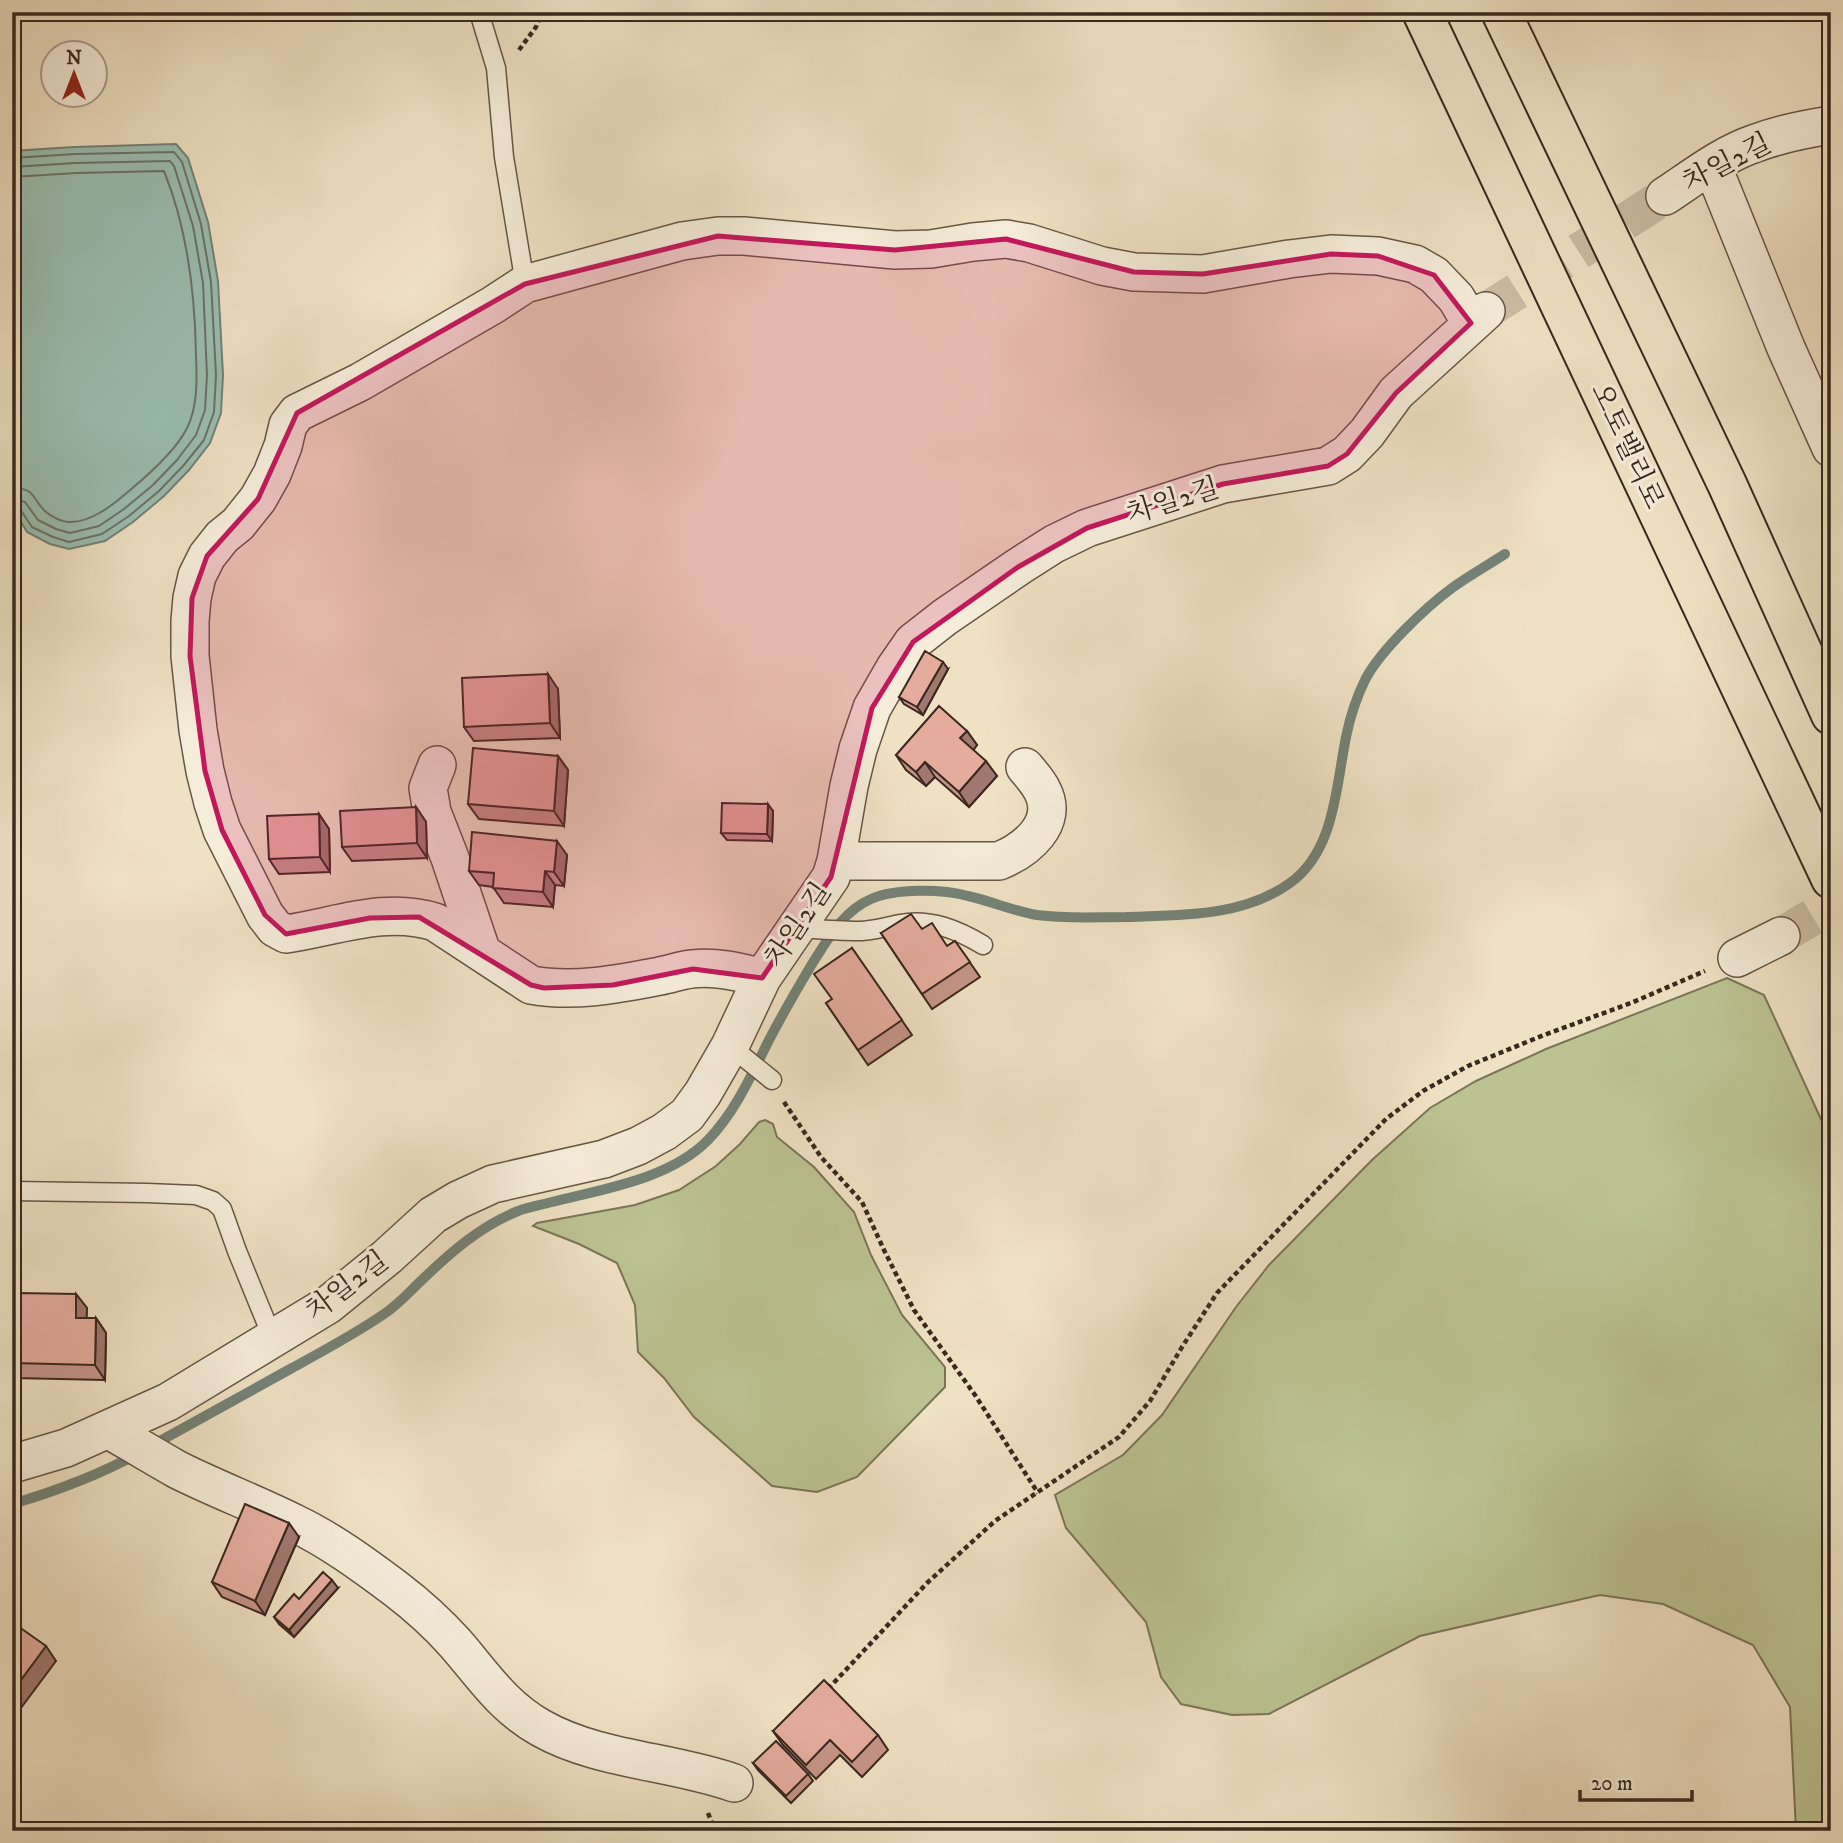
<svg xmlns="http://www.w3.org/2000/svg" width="1843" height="1843" font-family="'IM FELL DW Pica','Noto Serif KR',serif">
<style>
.green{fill:#bcc292;stroke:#7b7558;stroke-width:2}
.water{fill:#9abeb0;stroke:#748276;stroke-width:2}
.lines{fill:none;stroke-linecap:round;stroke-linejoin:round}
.shore{stroke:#6a7368;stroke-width:2}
.stream{stroke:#748276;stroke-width:10}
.minor-tunnel{stroke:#cbbca3;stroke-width:37;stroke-dasharray:37 18;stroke-linecap:butt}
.service-casing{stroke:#675648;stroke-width:21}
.minor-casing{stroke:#675648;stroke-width:40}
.trunk-casing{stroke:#3a281f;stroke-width:42}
.path{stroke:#3a281f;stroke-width:4.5;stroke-dasharray:5 3.5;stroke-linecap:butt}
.service{stroke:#f5ecd9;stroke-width:18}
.minor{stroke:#f5ecd9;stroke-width:37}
.trunk{stroke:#efe1c4;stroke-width:38}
.wall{fill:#c59488;stroke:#3a281f;stroke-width:2}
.shaded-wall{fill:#a0786f;stroke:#3a281f;stroke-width:2}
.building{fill:#e5ac9e;stroke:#3a281f;stroke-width:2}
.marked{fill:#c2185b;fill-opacity:0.2;stroke:#c2185b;stroke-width:5;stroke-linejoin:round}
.labels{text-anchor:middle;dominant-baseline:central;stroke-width:6;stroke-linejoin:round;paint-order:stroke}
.street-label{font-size:28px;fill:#3a281f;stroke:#f5ecd9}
</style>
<rect width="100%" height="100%" fill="#efe1c4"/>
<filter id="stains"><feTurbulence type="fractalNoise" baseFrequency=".00286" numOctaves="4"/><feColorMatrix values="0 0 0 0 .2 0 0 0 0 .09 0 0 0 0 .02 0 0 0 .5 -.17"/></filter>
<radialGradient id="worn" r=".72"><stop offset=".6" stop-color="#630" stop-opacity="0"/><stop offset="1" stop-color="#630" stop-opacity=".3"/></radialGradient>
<path class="green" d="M1727 978 1764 995 1831 1141V1831H1796L1790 1707 1753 1645 1663 1604 1600 1595 1420 1636 1269 1714 1232 1715 1181 1704 1161 1677 1146 1622 1066 1528 1055 1495 1123 1455 1162 1415 1236 1307 1269 1265 1372 1160 1430 1108 1476 1081 1546 1049Z
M765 1120 773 1124 777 1137 814 1167 854 1212 871 1255 902 1315 945 1367V1387L857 1477 817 1492 772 1486 694 1417 664 1378 638 1352 635 1305 617 1263 579 1244 533 1226 537 1223 635 1205 679 1190 716 1166 740 1144 759 1122Z"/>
<path class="water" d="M176 144 188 158 208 222 218 281 223 375 221 413 210 443 189 470 164 496 133 522 105 541 69 549 50 544 27 532 12 507V151L74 147Z"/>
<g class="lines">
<path class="shore" d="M12 158 75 154 174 152 182 162 201 224 211 282 216 375 214 412 204 440 183 466 159 491 129 516 102 534 69 542 53 537 32 527 20 509 12 507
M12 167 75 163 170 161 174 166 193 226 203 283 207 375 205 410 196 435 177 460 153 485 124 509 99 526 70 533 56 529 38 520 25 502 12 498
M12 177 76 173 164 171C188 230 195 293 196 355 197 379 198 406 187 428 177 449 147 476 129 491 114 504 91 523 69 522 62 522 50 516 45 511 32 499 36 488 12 488"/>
<path class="stream" d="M151 1446C198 1420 245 1394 292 1368 323 1351 355 1334 384 1314 399 1304 411 1290 424 1278 452 1251 481 1226 518 1211 529 1207 541 1205 552 1202 603 1189 670 1179 708 1140 735 1112 751 1076 768 1042 782 1015 797 989 812 964 828 939 843 911 871 899 896 888 942 889 968 896 991 901 1013 911 1037 915 1067 919 1096 917 1126 917 1181 915 1243 917 1290 883 1335 851 1336 786 1346 737 1350 717 1357 696 1366 678 1382 649 1425 608 1452 588 1469 576 1488 565 1505 554
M12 1504C56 1491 97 1476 137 1454"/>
<path class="minor-tunnel" d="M1486 311 1665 196
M1781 936 1831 906"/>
<g class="service-casing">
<path id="service" d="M479 12 496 68 504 157 525 284
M797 928C818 929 841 931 862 931 876 930 887 927 900 924 930 918 958 930 983 945
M730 1046 772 1080
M12 1191 147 1193 196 1195 213 1201 222 1209 237 1251 273 1339"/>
</g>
<g class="minor-casing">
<path id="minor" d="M1712 165 1786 348 1831 448
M1665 196C1694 177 1723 154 1756 143 1780 134 1805 129 1831 125
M437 765 428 788 432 812 450 858 482 953
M836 861H999C1026 850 1060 823 1042 790 1038 782 1031 774 1025 767
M1737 958 1781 936
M762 978C740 972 715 966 692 969 681 970 671 974 660 976 618 984 574 993 531 985L435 922C385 906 335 927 286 934L275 928 265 915 222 830 213 803 205 771 198 730 190 656V621L192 598 197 576 207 556 222 537 238 524 258 499 272 474 283 446 288 425 297 413 360 382 493 305 525 284 682 241 718 236H744L895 250 931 249 973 242 1006 239 1029 243 1102 266 1134 272 1203 274 1289 259 1331 254 1378 256 1415 264 1434 275 1456 298 1471 323
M109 1430C132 1443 155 1457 178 1470 216 1489 256 1504 294 1523 330 1540 364 1565 396 1589 417 1605 437 1623 455 1643 483 1675 502 1706 541 1728 597 1760 672 1761 734 1783
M12 1464 66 1448 168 1402 328 1305 387 1257 433 1215 458 1200 493 1184 604 1159 638 1146 664 1132 687 1115 703 1093 730 1046 762 978 831 877 836 861 849 786 858 749 872 708 895 668 913 642 945 617 1018 567 1054 544 1087 528 1223 484 1328 466 1347 454 1367 433 1396 393 1486 311"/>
</g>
<g class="trunk-casing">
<path id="trunk" d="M1422 12 1831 879
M1501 12 1727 484 1831 715"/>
</g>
<path class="path" d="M519 50 536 27 542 12
M784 1102 821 1157 862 1202 884 1250 914 1310 975 1395 1038 1493
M828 1689 927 1583 995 1521 1119 1437 1150 1401 1182 1347 1217 1293 1386 1119 1423 1091 1468 1066 1544 1035 1631 1003 1705 971
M708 1813 715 1831"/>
<use href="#service" class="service"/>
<use href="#minor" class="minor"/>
<use href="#trunk" class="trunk"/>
</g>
<path class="wall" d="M948 669 923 715 904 704 899 697Z
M558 689 560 738 474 741 464 727Z
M967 731 977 745 973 750 997 776 969 807 935 777 926 786 906 770 896 755Z
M558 756 568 770 564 826 479 819 468 804Z
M416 807 426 822 427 858 352 861 342 847Z
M773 811 772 841 727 840 721 833Z
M319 814 329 829 330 872 279 874 269 859Z
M567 855 564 886 555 885 553 907 504 903 493 887 479 885 469 871Z
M922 929 947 946 955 941 980 977 932 1009 881 933Z
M852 948 912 1035 868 1065 826 1003 832 999Z
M76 1294 87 1308 86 1318H96L106 1333 105 1380 13 1378 12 1317 18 1318Z
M299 1537 265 1615 222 1597 212 1582Z
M338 1588 294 1637 279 1624 274 1617 299 1599Z
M773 1731 878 1735 888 1750 862 1777 840 1755 816 1779 783 1745Z
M753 1763 808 1774 813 1781 791 1803 758 1770Z"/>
<path class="shaded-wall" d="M943 662 948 669 923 715 917 707Z
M548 674 558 689 560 738 550 723Z
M967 731 977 745 971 753 960 738Z
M558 756 568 770 564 826 554 811Z
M986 761 997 776 969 807 959 792Z
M925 762 935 777 926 786 916 772Z
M768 804 773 811 772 841 767 834Z
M416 807 426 822 427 858 417 843Z
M319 814 329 829 330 872 320 857Z
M557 841 567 855 564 886 554 872Z
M545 871 555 885 553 907 543 892Z
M76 1294 87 1308 86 1333 76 1318Z
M96 1318 106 1333 105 1380 95 1365Z
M289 1523 299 1537 265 1615 255 1601Z
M332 1580 338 1588 294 1637 289 1630Z
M46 1646 56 1661 12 1720V1692Z"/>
<path class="building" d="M925 651 943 662 917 707 899 697Z
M548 674 550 723 464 727 462 678Z
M939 706 967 731 960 738 986 761 959 792 925 762 916 772 896 755Z
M473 748 558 756 554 811 468 804Z
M722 803 768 804 767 834 721 833Z
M416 807 417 843 342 847 340 811Z
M319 814 320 857 269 859 267 816Z
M472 832 557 841 554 872 545 871 543 892 493 888 494 873 469 871Z
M911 914 922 929 932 923 947 946 955 941 970 962 922 994 881 933Z
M852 948 902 1020 858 1050 826 1003 832 999 814 974Z
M18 1293 76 1294V1318H96L95 1365 12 1363V1317L18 1318Z
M245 1504 289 1523 255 1601 212 1582Z
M323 1572 332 1580 289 1630 274 1617 294 1594 299 1599Z
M12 1622 46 1646 12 1692Z
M824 1680 878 1735 852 1762 830 1740 806 1765 773 1731Z
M776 1741 808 1774 786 1796 753 1763Z"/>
<path class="marked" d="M718 236 895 250 1006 239 1134 272 1203 274 1331 254 1378 256 1434 275 1471 323 1396 393 1347 454 1328 466 1223 484 1087 528 1018 567 913 642 872 708 831 877 762 978 693 969 613 985 544 988 531 985 419 917 370 918 286 934 265 915 222 830 205 771 190 656 192 598 207 556 258 499 297 413 525 284Z"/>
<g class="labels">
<g class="street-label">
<text transform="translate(1727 163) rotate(-27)">차일2길</text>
<text transform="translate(1627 446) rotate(65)">오토밸리로</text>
<text transform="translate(1173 501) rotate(-17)">차일2길</text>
<text transform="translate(798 925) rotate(-56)">차일2길</text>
<text transform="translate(347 1286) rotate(-37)">차일2길</text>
</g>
</g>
<rect width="1843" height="1843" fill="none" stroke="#efe1c4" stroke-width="42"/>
<rect x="14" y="14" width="1815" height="1815" fill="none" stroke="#3a281f" stroke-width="3.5"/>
<rect x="21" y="21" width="1801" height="1801" fill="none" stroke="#3a281f" stroke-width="2"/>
<g transform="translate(74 74)"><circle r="33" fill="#f5ecd9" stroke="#aa9e8f" stroke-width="2"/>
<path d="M0-5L12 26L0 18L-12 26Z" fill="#8f2418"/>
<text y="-10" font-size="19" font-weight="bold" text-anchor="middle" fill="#3a281f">N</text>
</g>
<path d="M1580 1790v10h112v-10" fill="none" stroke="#3a281f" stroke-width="3.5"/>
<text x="1591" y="1790" font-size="21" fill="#3a281f" stroke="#f5ecd9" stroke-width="5" paint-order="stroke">20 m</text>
<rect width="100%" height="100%" filter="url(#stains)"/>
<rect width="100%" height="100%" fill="url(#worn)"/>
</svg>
